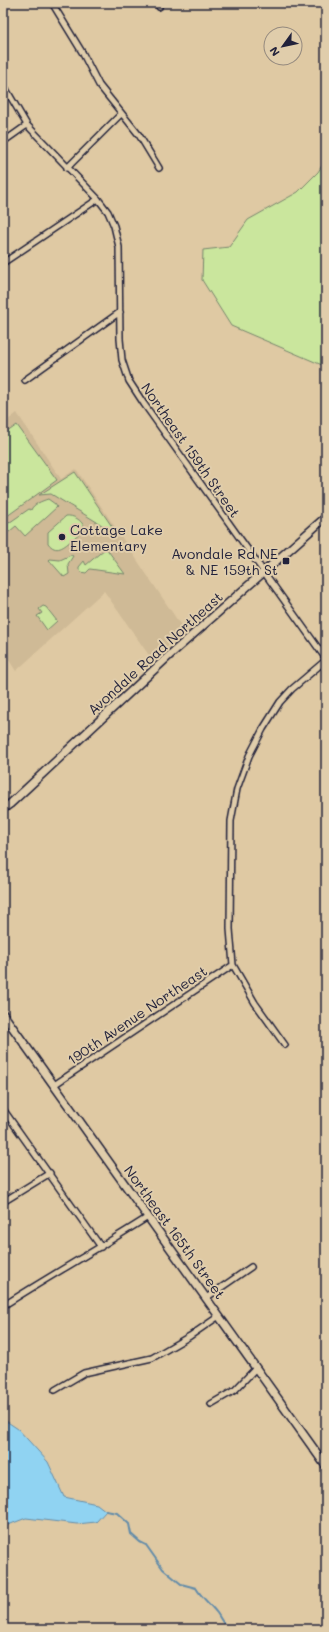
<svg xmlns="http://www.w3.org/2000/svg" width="329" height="1632" font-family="Mali,sans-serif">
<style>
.built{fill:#cfba96}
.green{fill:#cae69d;stroke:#76846c}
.water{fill:#90d3f2;stroke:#648ca9}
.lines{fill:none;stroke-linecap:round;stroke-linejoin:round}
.stream{stroke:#648ca9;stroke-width:2}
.street-casing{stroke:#22223b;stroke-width:8}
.secondary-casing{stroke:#22223b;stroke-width:10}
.street{stroke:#e0cdab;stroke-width:5}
.secondary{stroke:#e0cdab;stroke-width:7}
.poi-dot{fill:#22223b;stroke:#e0cdab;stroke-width:1.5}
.labels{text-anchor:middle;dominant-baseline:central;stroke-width:4;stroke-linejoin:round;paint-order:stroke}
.street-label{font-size:14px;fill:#22223b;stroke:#e0cdab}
.poi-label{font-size:14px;fill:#22223b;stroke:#e0cdab;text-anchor:start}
</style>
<rect width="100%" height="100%" fill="#dfc9a3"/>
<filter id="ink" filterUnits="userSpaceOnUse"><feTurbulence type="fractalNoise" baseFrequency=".025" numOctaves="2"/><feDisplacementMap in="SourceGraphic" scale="8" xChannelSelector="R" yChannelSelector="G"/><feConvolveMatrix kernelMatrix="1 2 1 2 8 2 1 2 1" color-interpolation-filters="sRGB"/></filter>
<g filter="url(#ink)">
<path class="built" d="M17 413 61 479 76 469 184 630 153 661 104 591 16 671 3 651V424Z"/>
<path class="green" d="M326 159V364L322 365 231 326 202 280 203 250 229 247 248 220 298 192 318 172Z
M17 425 57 480 3 519V435Z
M75 472 113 528 110 530 51 494 39 495Z
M48 499 55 504 57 507 25 536 16 526 3 537V527L29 509 31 510C33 504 42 501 48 499Z
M66 516C73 515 82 520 84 527 82 532 77 535 73 539 64 547 56 554 48 543V532Z
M106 548 125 574 90 569 86 573 81 572 79 570V567L84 561 86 565Z
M71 555 73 556 68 564 69 574 64 577 49 560 50 559 60 560Z
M43 606 46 607 57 621 47 630 37 616 42 613 39 609Z"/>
<path class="water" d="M3 1419 18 1429 48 1462 64 1497 97 1504 106 1511 96 1522 77 1524 26 1518 3 1527Z"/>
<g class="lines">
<path class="stream" d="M106 1511 117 1513 129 1524 131 1534 140 1542 146 1545 163 1569 181 1584 196 1588C202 1598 210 1604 217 1613 221 1619 223 1624 228 1629"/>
<g class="street-casing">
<path id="street" d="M52 3 82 52 99 85 139 135 159 168
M157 3 159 7
M3 84 27 125 98 199 108 212 114 226 119 247 120 339 122 360 129 381 144 404 326 659
M3 142 27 125
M67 168 121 114
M3 263 98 199
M25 380 120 312
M285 1045 255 1003 233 965 230 929 231 821 237 789 249 756 263 729 280 702 292 689 326 660
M54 1085 233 965
M3 1109 101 1247
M3 1202 50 1173
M206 1298 251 1267
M3 1306C51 1275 100 1248 148 1217
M55 1390 84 1373 152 1358 190 1336 219 1316
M211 1404 235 1390 256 1368"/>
</g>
<g class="secondary-casing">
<path id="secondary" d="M3 809 10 804 172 653 326 517
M3 1014 326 1466"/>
</g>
<use href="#street" class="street"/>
<use href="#secondary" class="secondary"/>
</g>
</g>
<g class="poi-dot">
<circle cx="62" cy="537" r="4"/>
<rect x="282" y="557" width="8" height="8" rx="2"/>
</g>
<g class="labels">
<g class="street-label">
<text transform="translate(191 450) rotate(55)">Northeast 159th Street</text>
<text transform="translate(155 653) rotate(-42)">Avondale Road Northeast</text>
<text transform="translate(137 1015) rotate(-34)">190th Avenue Northeast</text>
<text transform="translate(175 1232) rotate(54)">Northeast 165th Street</text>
</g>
<g class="poi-label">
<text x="70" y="529">Cottage Lake<tspan x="70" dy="16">Elementary</tspan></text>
<text x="278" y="553" text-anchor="end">Avondale Rd NE<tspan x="278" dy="16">&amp; NE 159th St</tspan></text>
</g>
</g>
<rect width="329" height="1632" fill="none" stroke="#e0cdab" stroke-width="16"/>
<rect x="8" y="8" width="313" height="1616" fill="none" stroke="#22223b" stroke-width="1.5" filter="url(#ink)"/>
<g transform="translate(283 46) rotate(237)"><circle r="19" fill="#e0cdab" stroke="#94897e"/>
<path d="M0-3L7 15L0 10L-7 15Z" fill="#22223b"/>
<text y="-6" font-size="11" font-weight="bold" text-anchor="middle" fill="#22223b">N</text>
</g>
</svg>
